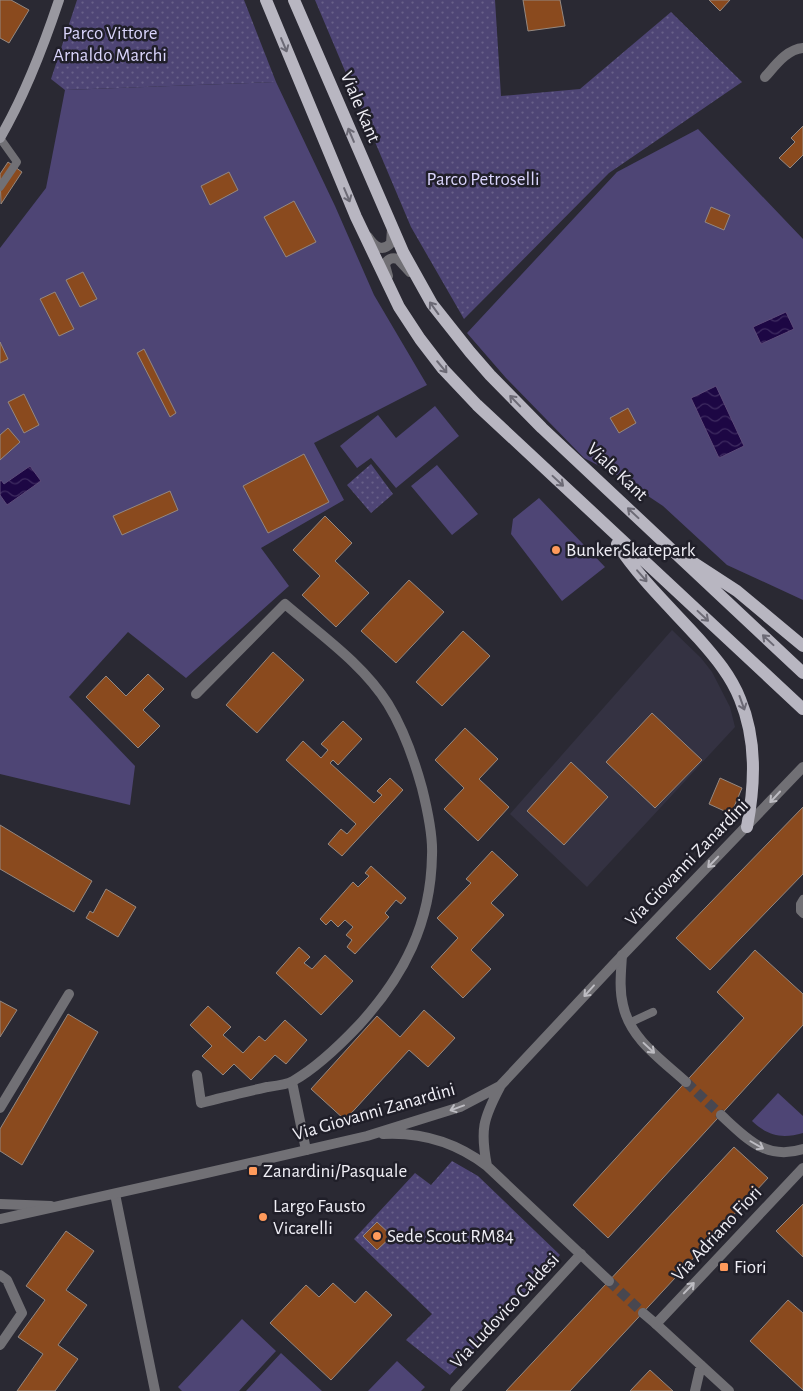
<svg xmlns="http://www.w3.org/2000/svg" width="803" height="1391" font-family="'Alegreya Sans',sans-serif">
<style>
.built{fill:#343242}
.grass{fill:#4e4575}
.park{fill:url(#park-dots)}
.water{fill:url(#water-waves);stroke:#5c4c79}
.building{fill:#8a4a1e;stroke:#948881}
.lines{fill:none;stroke-linecap:round;stroke-linejoin:round}
.minor-tunnel{stroke:#484750;stroke-width:10;stroke-dasharray:10 5;stroke-linecap:butt}
.tertiary-tunnel{stroke:#484750;stroke-width:10;stroke-dasharray:10 5;stroke-linecap:butt}
.service{stroke:#717075;stroke-width:8}
.minor{stroke:#717075;stroke-width:10}
.tertiary{stroke:#717075;stroke-width:10}
.secondary{stroke:#9998a0;stroke-width:10}
.primary{stroke:#b8b6c1;stroke-width:12}
.oneway{stroke:#6c6a75}
.oneway2{stroke:#bdbcc2}
.poi-dot{fill:#ff9a5b;stroke:#201f29;stroke-width:2}
.labels{text-anchor:middle;dominant-baseline:central;stroke-width:5;stroke-linejoin:round;paint-order:stroke}
.park-label{font-size:19px;fill:#dad5fc;stroke:#201f29}
.street-label{font-size:19px;fill:#efeef5;stroke:#201f29}
.poi-label{font-size:19px;fill:#efeef5;stroke:#201f29;text-anchor:start}
</style>
<defs>
<pattern id="park-dots" width="8" height="8" patternUnits="userSpaceOnUse" patternTransform="scale(1.25)"><rect width="8" height="8" fill="#4e4575"/><path d="M2 2h.1M6 6h.1" fill="none" stroke="#686089" stroke-width="1.8" stroke-linecap="round"/></pattern>
<pattern id="water-waves" width="16" height="10" patternUnits="userSpaceOnUse" patternTransform="scale(1.25)"><rect width="16" height="10" fill="#1d0744"/><path d="M0 5q4-4 8 0t8 0" fill="none" stroke="#3e2b60"/></pattern>
</defs>
<rect width="100%" height="100%" fill="#2a2933"/>
<path class="built" d="M672 630 701 658 712 672 730 707 735 727 587 887 510 814Z"/>
<path class="grass" d="M276 82 335 206 374 295 427 385 314 443 344 500 261 548 289 586 186 678 128 632 69 697 135 766 130 805 0 774V248L46 188 65 90Z
M698 129 803 239V600L727 565 663 506 615 474 584 458 506 378 467 333 617 172Z
M435 406 459 436 396 488 371 458 357 468 340 446 378 415 396 438Z
M437 465 478 514 452 535 411 486Z
M539 498 605 567 562 601 511 534 513 519Z
M778 1093 803 1116V1133C782 1139 768 1136 752 1121Z
M242 1319 276 1351 239 1391H182L178 1387Z
M281 1353 322 1391H246Z
M397 1361 425 1387 421 1391H368Z"/>
<path class="park" d="M77 0H244L276 82 65 90 51 79Z
M315 0H495L501 96 580 89 671 12 742 82 609 173 464 319 411 227Z
M371 464 393 494 371 513 347 485Z
M452 1161 478 1176 560 1255 450 1375 406 1340 432 1314 354 1239 415 1173 431 1185Z"/>
<path class="water" d="M786 312 794 329 761 344 753 327Z
M716 386 744 446 719 458 691 398Z
M30 466 41 481 7 505 0 495V481L1 480 4 484Z"/>
<path class="building" d="M0 0H11L29 10 9 43 0 38Z
M523 0H560L565 26 528 31Z
M709 0H730L720 11Z
M803 126V155L790 168 779 158 795 142 791 138Z
M8 162 22 172 1 204 0 174Z
M229 172 238 190 210 205 201 186Z
M294 201 316 242 286 257 264 217Z
M711 207 730 215 724 230 705 222Z
M83 272 97 299 80 307 66 280Z
M55 292 74 329 59 336 40 299Z
M0 342 8 359 0 363Z
M144 349 176 413 170 417 137 353Z
M24 394 39 425 24 433 8 402Z
M628 408 636 423 619 433 610 418Z
M8 428 20 442 0 460V435Z
M304 454 329 502 268 533 243 486Z
M170 491 178 510 122 535 113 516Z
M325 516 352 543 335 561 369 593 336 627 302 595 320 576 293 550Z
M409 580 444 612 396 663 361 631Z
M463 631 490 656 442 706 416 682Z
M273 652 304 680 257 733 226 705Z
M148 674 164 689 143 710 160 726 138 748 86 697 106 676 126 696Z
M652 713 702 760 655 808 606 762Z
M343 721 362 739 338 765 333 760 330 763 374 803 382 795 377 791 390 778 403 790 342 856 328 844 341 829 347 834 356 824 286 760 303 741 321 758 328 750 321 744Z
M465 728 498 759 479 779 509 807 478 841 444 809 464 788 435 760Z
M571 762 608 797 564 845 527 811Z
M720 778 742 788 731 814 709 804Z
M803 807V874L710 970 676 938Z
M0 825 92 881 74 912 0 869Z
M492 851 518 875 491 903 504 915 471 950 491 969 463 998 431 967 458 938 437 918 471 883 466 879Z
M371 866 406 898 401 904 396 900 385 913 389 917 355 954 347 947 352 940 346 935 353 927 345 920 338 927 331 920 326 925 320 919 353 882 358 887 369 876 365 873Z
M106 889 136 907 118 937 86 918 90 911 93 913Z
M299 947 310 957 304 963 312 969 325 955 353 981 321 1015 276 973Z
M755 950 803 994V1025L608 1238 573 1205 744 1018 717 992Z
M0 1001 17 1010 0 1037Z
M208 1006 231 1027 223 1035 243 1053 259 1036 265 1041 285 1020 307 1040 286 1064 275 1055 251 1080 234 1064 223 1075 202 1056 212 1046 190 1025Z
M424 1010 455 1038 428 1067 409 1050 345 1120 311 1089 377 1016 400 1037Z
M68 1014 98 1032 22 1165 0 1151V1129Z
M734 1147 768 1178 570 1391H506Z
M803 1204V1257L776 1231Z
M377 1222 392 1236 377 1250 363 1236Z
M66 1231 94 1251 66 1290 87 1305 58 1345 78 1359 55 1391H17L43 1354 18 1337 45 1300 26 1286Z
M333 1283 355 1303 366 1291 392 1315 331 1380 270 1323 306 1285 319 1297Z
M788 1300 803 1313V1390L750 1341Z
M650 1370 673 1391H630Z"/>
<g class="lines">
<path class="minor-tunnel" d="M686 1082 721 1115"/>
<path class="tertiary-tunnel" d="M609 1281 643 1313"/>
<path class="service" d="M0 187 17 162 0 138
M803 899 800 904V911L803 914
M629 1023 653 1012"/>
<path class="minor" d="M765 77C775 66 787 49 803 48
M388 276 385 265C387 259 392 257 398 259L410 272
M196 694 285 604C321 635 363 664 388 704 404 730 414 759 422 788 427 808 433 835 432 855 431 923 404 976 359 1025 341 1044 316 1068 293 1081 286 1085 275 1086 267 1087 245 1092 223 1097 201 1103L197 1075
M622 955C621 972 619 989 623 1005 630 1039 662 1060 686 1082
M292 1082 306 1150
M0 1108 69 994
M721 1115C746 1138 766 1161 803 1149
M115 1194 155 1391
M0 1204 51 1206
M0 1275 7 1280 22 1313 0 1345
M656 1324 729 1391
M455 1391 581 1254
M695 1391 701 1365"/>
<path class="tertiary" d="M368 237C374 246 382 253 391 243L392 229
M383 1134C421 1132 457 1143 487 1166L609 1281
M487 1166C480 1130 483 1119 500 1087
M0 1219 202 1174 367 1136 460 1107 500 1086 615 963 803 767
M643 1313 656 1324 803 1168"/>
<path class="secondary" d="M0 138C25 95 43 48 59 0"/>
<path class="primary" d="M266 0 356 217 399 307 420 339 443 369 477 405 803 709
M294 0 403 252 432 304 470 352 490 375 542 428 803 673
M617 544C640 579 671 608 699 639 715 657 731 676 740 699 757 740 755 784 747 827
M694 563 737 591 803 646"/>
</g>
<defs><path id="oneway-shaft" d="M-6 0H5M1.5-3L5.5 0L1.5 3" fill="none" stroke-width="1.6" stroke-linecap="round" stroke-linejoin="round" transform="scale(1.25)"/></defs>
<g class="oneway">
<use href="#oneway-shaft" transform="translate(284 45) rotate(67)"/>
<use href="#oneway-shaft" transform="translate(351 135) rotate(-113)"/>
<use href="#oneway-shaft" transform="translate(347 195) rotate(67)"/>
<use href="#oneway-shaft" transform="translate(434 308) rotate(-126)"/>
<use href="#oneway-shaft" transform="translate(442 367) rotate(50)"/>
<use href="#oneway-shaft" transform="translate(515 401) rotate(-134)"/>
<use href="#oneway-shaft" transform="translate(558 481) rotate(43)"/>
<use href="#oneway-shaft" transform="translate(633 513) rotate(-137)"/>
<use href="#oneway-shaft" transform="translate(642 576) rotate(49)"/>
<use href="#oneway-shaft" transform="translate(703 616) rotate(43)"/>
<use href="#oneway-shaft" transform="translate(768 640) rotate(-137)"/>
<use href="#oneway-shaft" transform="translate(742 703) rotate(70)"/>
</g>
<g class="oneway2">
<use href="#oneway-shaft" transform="translate(775 797) rotate(133)"/>
<use href="#oneway-shaft" transform="translate(713 862) rotate(134)"/>
<use href="#oneway-shaft" transform="translate(589 991) rotate(132)"/>
<use href="#oneway-shaft" transform="translate(649 1048) rotate(43)"/>
<use href="#oneway-shaft" transform="translate(457 1108) rotate(160)"/>
<use href="#oneway-shaft" transform="translate(757 1145) rotate(30)"/>
<use href="#oneway-shaft" transform="translate(689 1288) rotate(-46)"/>
</g>
<g class="poi-dot">
<circle cx="556" cy="550" r="5"/>
<rect x="248" y="1166" width="10" height="10" rx="2.5"/>
<circle cx="263" cy="1217" r="5"/>
<circle cx="377" cy="1236" r="5"/>
<rect x="719" y="1262" width="10" height="10" rx="2.5"/>
</g>
<g class="labels">
<g class="park-label">
<text x="110" y="33">Parco Vittore<tspan x="110" dy="22">Arnaldo Marchi</tspan></text>
<text x="483" y="179">Parco Petroselli</text>
</g>
<g class="street-label">
<text transform="translate(360 107) rotate(67)">Viale Kant</text>
<text transform="translate(617 472) rotate(43)">Viale Kant</text>
<text transform="translate(687 863) rotate(-46)">Via Giovanni Zanardini</text>
<text transform="translate(374 1112) rotate(-16)">Via Giovanni Zanardini</text>
<text transform="translate(717 1234) rotate(-47)">Via Adriano Fiori</text>
<text transform="translate(505 1311) rotate(-47)">Via Ludovico Caldesi</text>
</g>
<g class="poi-label">
<text x="566" y="550">Bunker Skatepark</text>
<text x="263" y="1171">Zanardini/Pasquale</text>
<text x="273" y="1206">Largo Fausto<tspan x="273" dy="22">Vicarelli</tspan></text>
<text x="387" y="1236">Sede Scout RM84</text>
<text x="734" y="1267">Fiori</text>
</g>
</g>
</svg>
